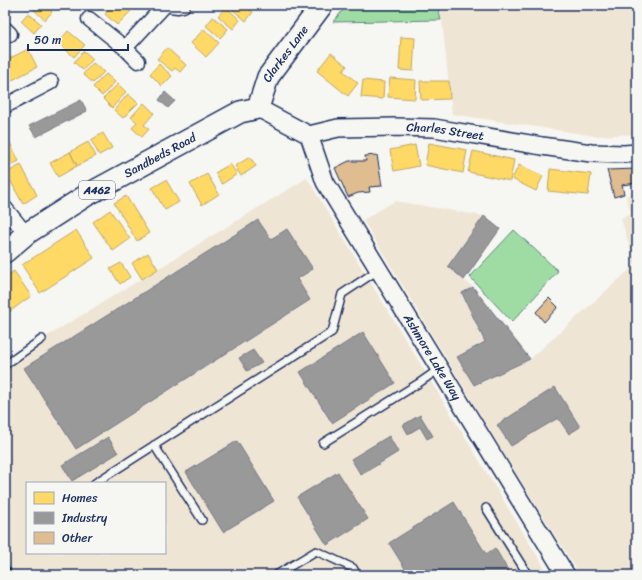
<svg xmlns="http://www.w3.org/2000/svg" width="642" height="580" font-family="Sriracha,sans-serif">
<style>
.built{fill:#efe5d5;fill-rule:evenodd}
.green{fill:#9fdca3;stroke:#5d8680}
.homes{fill:#ffd966;stroke:#bba664}
.industry{fill:#999;stroke:#737987}
.building{fill:#dfbd91;stroke:#1b2f5e}
.lines{fill:none;stroke-linecap:round;stroke-linejoin:round}
.service-casing{stroke:#1b2f5e;stroke-width:10}
.minor-casing{stroke:#1b2f5e;stroke-width:17}
.tertiary-casing{stroke:#1b2f5e;stroke-width:20}
.primary-casing{stroke:#1b2f5e;stroke-width:24}
.path{stroke:#1b2f5e;stroke-width:2.5;stroke-dasharray:4 3;stroke-linecap:butt}
.service{stroke:#f6f6f2;stroke-width:7}
.minor{stroke:#f6f6f2;stroke-width:14}
.tertiary{stroke:#f6f6f2;stroke-width:17}
.primary{stroke:#f6f6f2;stroke-width:21}
.labels{text-anchor:middle;dominant-baseline:central;stroke-width:4;stroke-linejoin:round;paint-order:stroke}
.shield{fill:#f6f6f2;stroke:#5d6b8a;stroke-width:1}
.shield-label{font-size:11px;font-weight:bold;fill:#1b2f5e}
.street-label{font-size:12px;fill:#1b2f5e;stroke:#f6f6f2}
</style>
<rect width="100%" height="100%" fill="#f6f6f2"/>
<filter id="ink" filterUnits="userSpaceOnUse"><feTurbulence type="fractalNoise" baseFrequency=".025" numOctaves="2"/><feDisplacementMap in="SourceGraphic" scale="8" xChannelSelector="R" yChannelSelector="G"/><feConvolveMatrix kernelMatrix="1 2 1 2 8 2 1 2 1" color-interpolation-filters="sRGB"/></filter>
<g filter="url(#ink)">
<path class="built" d="M437 5H637V134L595 136 452 114 442 20Z
M307 178 549 575H5V362ZM27 483H165V553H27Z
M637 193V575H580L505 456 363 220 395 201 484 216 500 229 464 280 473 287 530 359 635 265 621 218 631 214 626 196Z"/>
<path class="green" d="M347 5H437L441 20 333 22Z
M514 230 558 271 512 322 470 277Z"/>
<path class="homes" d="M35 5H45L52 12 45 20 32 8Z
M112 5H125L131 11 117 25 105 14Z
M234 5H245L253 12 246 21 231 8Z
M226 7 240 20 233 29 218 16Z
M28 13 41 24 34 33 21 21Z
M213 17 228 29 220 38 206 26Z
M204 29 219 43 206 57 191 43Z
M68 31 85 45 74 57 58 43Z
M401 37 415 38 413 71 399 70Z
M167 48 186 65 180 72 175 68 172 71 157 59Z
M28 49 37 67 5 84V61Z
M84 51 93 59 83 70 74 62Z
M331 53 347 66 343 71 358 83 348 96 317 71Z
M93 63 104 72 93 83 83 74Z
M159 64 172 76 162 86 150 74Z
M106 74 115 82 102 96 93 87Z
M390 78 416 80 415 99 388 97Z
M363 80 384 82 383 99 361 97Z
M420 81H449L450 99 421 100Z
M118 84 126 92 112 108 103 99Z
M128 94 138 103 123 118 114 110Z
M144 103 154 113 144 125 149 129 142 137 132 128 137 122 131 117Z
M5 133 19 161 5 168Z
M103 133 112 148 99 155 91 140Z
M88 142 96 156 77 166 70 152Z
M429 143 467 150 463 173 425 165Z
M415 145 419 166 394 171 390 150Z
M473 151 514 160 510 181 468 172Z
M70 152 77 166 58 177 50 163Z
M250 157 256 166 241 176 235 166Z
M230 164 237 174 222 184 215 173Z
M21 165 37 195 23 204 6 173Z
M519 165 543 176 536 191 512 179Z
M550 169 591 174 588 195 548 191Z
M207 174 219 194 202 205 190 184Z
M166 180 179 202 165 210 152 188Z
M126 196 149 233 137 241 114 203Z
M110 210 130 239 113 251 93 222Z
M76 230 94 258 40 293 22 265Z
M148 253 158 269 142 279 132 263Z
M121 263 130 277 120 284 110 269Z
M14 271 31 296 5 315V277Z"/>
<path class="industry" d="M165 92 175 101 168 108 159 100Z
M81 100 87 111 36 137 29 126Z
M484 216 500 229 464 280 448 266Z
M258 220 271 239 287 229 313 269 297 279 310 300 76 449 24 368Z
M473 287 530 359 474 385 457 357 485 342 462 293Z
M363 332 395 383 332 423 300 372Z
M253 350 262 363 247 371 239 358Z
M555 387 580 427 569 434 558 418 511 446 497 425Z
M420 415 433 436 427 439 420 427 408 434 403 425Z
M389 436 398 452 361 475 351 459Z
M108 437 118 453 72 481 62 465Z
M237 441 274 501 223 532 186 472Z
M338 472 368 519 327 545 297 497Z
M454 502 486 554 495 548 511 575H409L389 543Z"/>
<path class="building" d="M377 155 382 186 369 187 370 192 358 193 348 197 335 168 349 161H366L365 156Z
M637 169V183L622 185 624 194 614 197 607 170Z
M549 298 558 307 544 322 536 312Z"/>
<g class="lines">
<g class="service-casing">
<path id="service" d="M5 365 42 339
M323 443 419 383 439 369
M154 445 202 520
M95 483 332 332 342 294 378 270
M486 508 528 575
M276 575 316 551 353 568 357 575"/>
</g>
<g class="minor-casing">
<path id="minor" d="M170 5 178 6 183 5
M89 19 125 48 138 61
M5 29 10 34
M125 48 165 5
M5 106 51 82
M5 208 26 234"/>
</g>
<g class="tertiary-casing">
<g id="tertiary">
<path id="s1" d="M258 108 309 135 338 128 396 127 434 128 542 146 591 153 624 154 637 153"/>
<path id="s2" d="M309 135 325 182 566 575"/>
</g>
</g>
<g class="primary-casing">
<g id="primary">
<path id="s3" d="M5 252 26 234 87 195 240 112 258 108 268 77 322 5"/>
</g>
</g>
<path class="path" d="M5 561 13 575"/>
<use href="#service" class="service"/>
<use href="#minor" class="minor"/>
<use href="#tertiary" class="tertiary"/>
<use href="#primary" class="primary"/>
</g>
</g>
<g class="labels">
<rect class="shield" x="79" y="181" width="36" height="18" rx="3"/>
<g class="shield-label">
<text x="97" y="190">A462</text>
</g>
<g class="street-label">
<text stroke="none"><textPath href="#s3" startOffset="354">Clarkes Lane</textPath></text>
<text stroke="none"><textPath href="#s1" startOffset="195">Charles Street</textPath></text>
<text stroke="none"><textPath href="#s3" startOffset="183">Sandbeds Road</textPath></text>
<text stroke="none"><textPath href="#s2" startOffset="255">Ashmore Lake Way</textPath></text>
</g>
</g>
<rect width="642" height="580" fill="none" stroke="#f6f6f2" stroke-width="20"/>
<rect x="10" y="10" width="622" height="560" fill="none" stroke="#1b2f5e" stroke-width="1.5" filter="url(#ink)"/>
<rect x="26" y="482" width="140" height="72" fill="#f6f6f2" stroke="#9ea6b7"/>
<rect x="34" y="492" width="20" height="12" fill="#ffd966" stroke="#9ea6b7"/>
<text x="62" y="502" font-size="12" fill="#1b2f5e">Homes</text>
<rect x="34" y="512" width="20" height="12" fill="#999999" stroke="#9ea6b7"/>
<text x="62" y="522" font-size="12" fill="#1b2f5e">Industry</text>
<rect x="34" y="532" width="20" height="12" fill="#dfbd91" stroke="#9ea6b7"/>
<text x="62" y="542" font-size="12" fill="#1b2f5e">Other</text>
<path d="M28 44v6h100v-6" fill="none" stroke="#1b2f5e" stroke-width="2"/>
<text x="34" y="44" font-size="12" fill="#1b2f5e" stroke="#f6f6f2" stroke-width="3" paint-order="stroke">50 m</text>
</svg>
